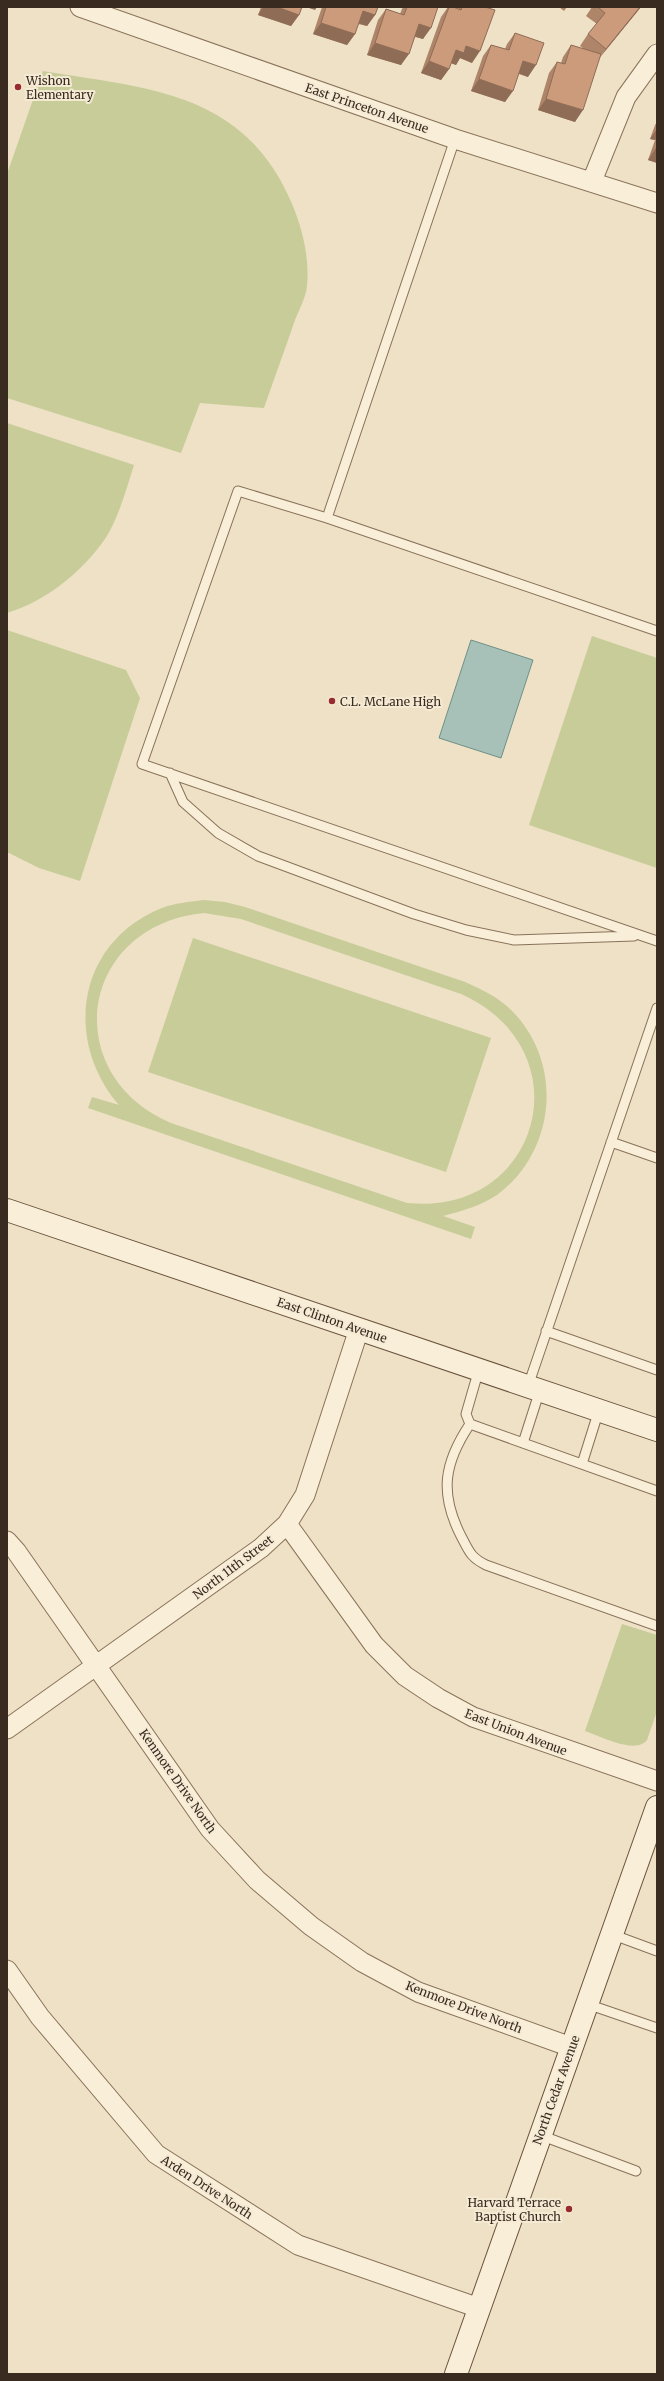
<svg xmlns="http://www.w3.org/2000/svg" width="664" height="2381" font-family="Merriweather,serif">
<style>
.green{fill:#c7cc99;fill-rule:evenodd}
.water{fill:#a7c1b9;stroke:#6d9086}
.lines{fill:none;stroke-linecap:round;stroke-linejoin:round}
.service-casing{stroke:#89725b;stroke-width:11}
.minor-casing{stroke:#89725b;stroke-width:21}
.secondary-casing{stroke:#6b533e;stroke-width:24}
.service{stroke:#f9eed8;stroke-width:9}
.minor{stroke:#f9eed8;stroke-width:19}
.secondary{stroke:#f9eed8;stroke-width:22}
.wall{fill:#af856a}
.shaded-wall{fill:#8f6c56}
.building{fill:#cc9b7b;stroke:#8f6c56}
.poi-dot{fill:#972b2f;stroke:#f5ebd5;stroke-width:1.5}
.labels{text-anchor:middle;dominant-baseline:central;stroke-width:4;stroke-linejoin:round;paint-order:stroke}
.poi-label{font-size:12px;fill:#392b1f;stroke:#f5ebd5;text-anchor:start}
.street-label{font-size:12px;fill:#392b1f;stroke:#f5ebd5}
</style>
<rect width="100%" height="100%" fill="#eee1c5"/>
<path class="green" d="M43 71C143 88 239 90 288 195 301 222 310 256 307 286 306 297 299 310 295 320 285 349 274 379 264 408L200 403 181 453 7 398V174Z
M7 423 134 465C126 490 119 517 105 539 81 573 46 601 7 613Z
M7 630 126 670 140 698 80 881 39 868 7 852Z
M592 636 657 658V868L529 825Z
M203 900 225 902 245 907 465 982C483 990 500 998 514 1013 564 1066 555 1152 497 1195 480 1206 462 1211 443 1216L475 1227 471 1239 88 1108 92 1097 119 1105C63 1040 77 942 162 908 175 903 189 902 203 900ZM204 913 241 919 461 994C586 1050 540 1217 407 1203L171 1123C57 1074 80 925 204 913Z
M193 938 491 1038 446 1172 148 1072Z
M622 1624 657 1635V1711L647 1740C636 1755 600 1736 585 1731Z"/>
<path class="water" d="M471 640 533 660 501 758 439 738Z"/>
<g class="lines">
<g class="service-casing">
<path id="service" d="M455 139 327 518 657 631
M327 518 238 491 142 764 657 941
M170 773 183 802 218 833 258 856 414 914 466 930 514 940 634 936
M611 1142 657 1158
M546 1331 657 1370
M479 1369 466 1414 470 1424 657 1491
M528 1386 657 1008
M470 1424C444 1463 439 1493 461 1536 469 1551 470 1557 486 1565L657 1626
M523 1443 540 1390
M582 1464 599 1410
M611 1934 657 1951
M587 2004 657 2028
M540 2135 636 2171"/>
</g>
<g class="minor-casing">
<path id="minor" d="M80 7 455 139 657 203
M592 181 626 97 657 54
M287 1524 374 1645 405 1676 438 1698 473 1717 657 1781
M7 1541 16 1551 210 1829 257 1880 311 1926 362 1962 418 1992 571 2047
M7 1729 261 1548 287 1524 305 1495 359 1329
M7 1970 40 2017 156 2154 298 2245 479 2308"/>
</g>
<g class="secondary-casing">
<path id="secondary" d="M7 1210 657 1430
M456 2374 657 1807"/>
</g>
<use href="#service" class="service"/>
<use href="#minor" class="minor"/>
<use href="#secondary" class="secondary"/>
</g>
<path class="wall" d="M261 7H302L299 15 291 26 258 15Z
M322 7H378L375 15 367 26 358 24 355 34 347 45 313 34Z
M403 7H438L423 39 415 37 401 65 367 55 378 20 386 9 400 14 402 9Z
M448 7H453L458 9 459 7H485L472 63 460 58 456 65 451 63 449 69 441 80 421 73 441 17Z
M559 7H567L564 11Z
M592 7H641L599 58 575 122 538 110 549 73 557 62 561 63 563 57 571 45 584 49 580 46 588 34 597 24 586 16Z
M515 33 528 77 519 74 505 102 471 91 483 56 491 45 505 49 507 44Z
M657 122V163L648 160 655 140 650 139 655 125Z"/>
<path class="shaded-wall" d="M263 7H277L299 15 291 26 258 15Z
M306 7H317L315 10Z
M640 7H641L598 60 606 49Z
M363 11 375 15 367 26 355 22Z
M321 23 355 34 347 45 313 34Z
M419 24 431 28 423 39 411 35Z
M375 43 409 54 401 65 367 55Z
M466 46 480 51 472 63 460 58 456 65 448 62 456 50Z
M429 61 449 69 441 80 421 73Z
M523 61 536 65 528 77 515 72Z
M479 79 513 91 505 102 471 91Z
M546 99 583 110 575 122 538 110Z
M657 129V137L655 140 650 139Z
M656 148H657V163L648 160Z"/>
<path class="building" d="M277 7H302L299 15Z
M326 7H378L375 15 363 11 355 34 321 23Z
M407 7H438L431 28 419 24 409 54 375 43 386 9 404 15Z
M449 7H453L461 10 462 7H485L495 10 480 51 466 46 464 53 456 50 449 69 429 61Z
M598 7H640L606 49 588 34 605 13Z
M515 33 544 43 536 65 523 61 513 91 479 79 491 45 509 50Z
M571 45 601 54 583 110 546 99 557 62 565 64Z"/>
<g class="poi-dot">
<circle cx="18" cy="87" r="4"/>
<circle cx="332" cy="701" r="4"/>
<circle cx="569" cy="2209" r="4"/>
</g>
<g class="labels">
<g class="poi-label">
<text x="26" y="80">Wishon<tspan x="26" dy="14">Elementary</tspan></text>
<text x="340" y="701">C.L. McLane High</text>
<text x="561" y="2202" text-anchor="end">Harvard Terrace<tspan x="561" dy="14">Baptist Church</tspan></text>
</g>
<g class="street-label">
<text transform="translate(367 108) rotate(19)">East Princeton Avenue</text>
<text transform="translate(332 1320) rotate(19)">East Clinton Avenue</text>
<text transform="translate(233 1567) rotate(-37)">North 11th Street</text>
<text transform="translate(516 1732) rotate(21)">East Union Avenue</text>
<text transform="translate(178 1781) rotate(55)">Kenmore Drive North</text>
<text transform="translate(464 2007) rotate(21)">Kenmore Drive North</text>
<text transform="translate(556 2090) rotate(-70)">North Cedar Avenue</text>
<text transform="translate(207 2187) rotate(33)">Arden Drive North</text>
</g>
</g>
<rect width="664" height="2381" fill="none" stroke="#392b1f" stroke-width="16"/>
</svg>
